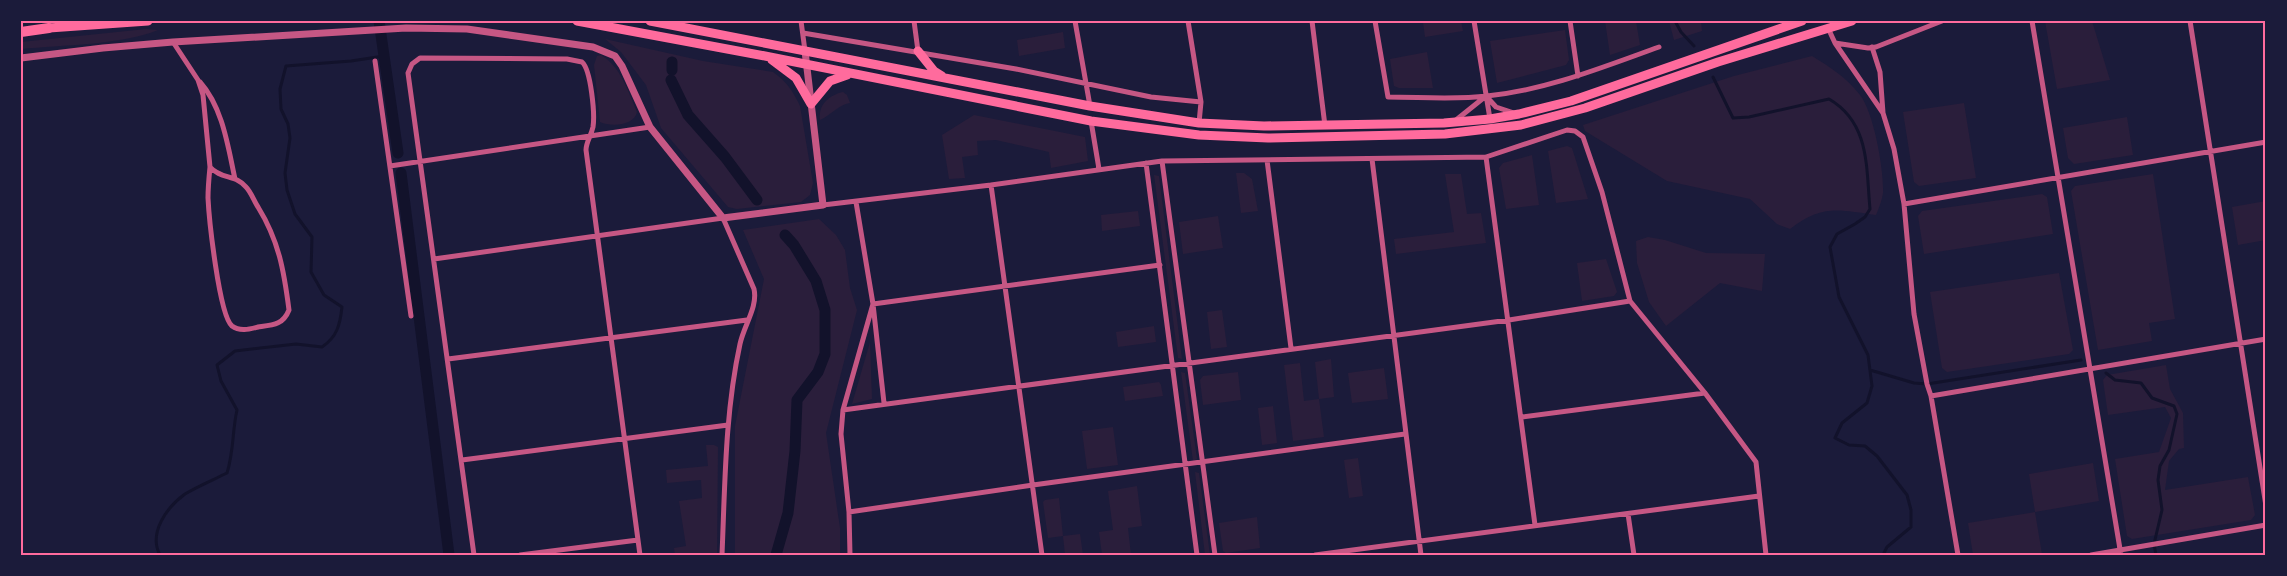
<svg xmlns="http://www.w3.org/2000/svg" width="2287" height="576" font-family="Ubuntu,sans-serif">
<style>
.green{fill:#2a1e3b}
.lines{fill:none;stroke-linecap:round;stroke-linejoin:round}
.stream{stroke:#12122b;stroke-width:3}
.canal{stroke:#12122b;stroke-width:11}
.minor{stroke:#c65784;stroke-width:5}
.tertiary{stroke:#c65784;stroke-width:7}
.primary{stroke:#ff6b9d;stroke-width:9}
.motorway{stroke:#ff6b9d;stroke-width:10}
.neatline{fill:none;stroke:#ff6b9d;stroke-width:2}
</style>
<rect width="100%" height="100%" fill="#1b1b3a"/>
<path class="green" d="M1429 21H1461L1463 31 1425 37 1423 22Z
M1605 21H1636L1640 45 1610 55Z
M1669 21H1701L1702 31 1674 40Z
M2045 21H2092L2110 80 2057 89Z
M146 29 158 30C121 45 62 45 21 49V42Z
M1565 30 1569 60 1566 65 1497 83 1490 41Z
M1063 32 1065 48 1019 56 1017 40Z
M605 39 703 61 773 72C786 81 793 91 800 106L813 183 810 195 801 202 737 209 728 207 661 128 646 85 621 52Z
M1427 52 1433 88H1399L1394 86 1390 59Z
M601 55C621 67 628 91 637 112 634 126 611 127 600 122L594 65 597 56Z
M1812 56C1830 67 1847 78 1860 95 1874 113 1884 170 1883 193 1882 200 1879 208 1876 215 1838 210 1823 204 1790 229L1777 224 1750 199 1667 181 1585 131 1583 125 1734 76Z
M843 92 847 95 850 103C838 105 831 115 820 120 818 105 829 95 843 92Z
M1964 103 1976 178 1919 186 1914 182 1903 112Z
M974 115 1085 137 1088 161 1051 168 1049 152 996 140 977 141 978 155 962 157 965 178 949 179 942 135Z
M2127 117 2133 155 2074 164 2068 158 2063 128Z
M1567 146 1572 148 1588 199 1556 203 1548 151Z
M1532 155 1539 205 1506 209 1499 168 1503 163Z
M1236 173H1244L1252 179 1258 211 1241 213Z
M1445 174H1461L1467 214 1481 213 1486 243 1396 254 1394 239 1454 232Z
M2153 174 2175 319 2149 323 2152 341 2098 350 2071 191 2075 186Z
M1154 175 1159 176 1182 359 1178 358Z
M2042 194 2047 197 2053 234 1924 254 1918 216 1922 211Z
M2266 201V240L2238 245 2232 207Z
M1138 211 1140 226 1102 231 1101 215Z
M1218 216 1223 248 1183 254 1179 222Z
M819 219 836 235 845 250 850 288 857 310 826 433 840 528V555H735V426L764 279 743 230Z
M1648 237 1665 240 1706 253 1765 254 1762 291 1720 283 1666 326 1649 302 1637 263 1636 241Z
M1606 259 1617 292 1614 296 1582 301 1577 263Z
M2059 273 2073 350 2069 354 1947 372 1942 368 1930 292Z
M1222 310 1227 347 1211 349 1207 312Z
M1154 326 1156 342 1118 347 1116 332Z
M870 342 872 399 852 404Z
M1331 359 1334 397 1319 399 1324 437 1293 441 1284 365 1300 363 1304 401 1319 399 1315 362Z
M2166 365 2170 389 2183 413 2184 448 2179 449 2169 461 2165 490 2248 477 2255 515 2251 520 2132 539 2127 536 2115 459 2159 452 2171 418 2165 407 2108 415 2103 380 2107 375Z
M1384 368 1388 399 1352 403 1348 373Z
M1181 372 1185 373 1197 459 1193 461Z
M1238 372 1241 400 1203 405 1200 380 1203 376Z
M1159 382 1161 385 1163 396 1125 401 1123 387Z
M1273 406 1277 443 1262 445 1258 408Z
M1113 427 1118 465 1087 469 1082 431Z
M706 445H714L718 447 717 555H675L674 548 686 546 679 501 702 498 701 480 667 483 666 470 708 466Z
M1358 458 1363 496 1349 498 1344 460Z
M2093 463 2099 501 2035 512 2042 554 1973 555 1968 523 2035 512 2029 474Z
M1195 472 1199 473 1210 555H1205Z
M1137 486 1142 526 1128 528 1131 555H1102L1099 532 1113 530 1108 491Z
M1059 498 1063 536 1080 534 1083 555H1065L1063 536 1048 538 1043 502 1045 500Z
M1257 517 1260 548 1226 553 1223 551 1219 523Z"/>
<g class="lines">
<path class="stream" d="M1675 21 1681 32 1694 46
M1713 77 1733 118 1749 117 1829 99C1870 123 1866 167 1870 209L1865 217 1855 224 1837 234 1830 247 1839 297 1868 355 1872 386 1867 403 1842 423 1835 438 1849 445 1865 446 1877 456 1907 495 1911 510V527L1887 547 1883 555
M1870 370 1914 383 1927 384 2081 360
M2106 373 2115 380 2141 383 2152 398 2174 406 2177 414 2169 450 2160 466 2158 480 2162 510 2154 544 2156 555
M160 555C148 533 167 507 185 494 198 486 213 480 227 473 234 451 232 432 237 410L221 381 217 365 235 351 296 344 322 347C337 337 340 325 342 307L324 295 311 272 312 237 295 214 287 190 285 173 290 138 288 124 281 109 280 89 286 66 351 61 384 56"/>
<path class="canal" d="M379 21 398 153
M672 70V62
M671 80 688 115 725 157 757 200
M401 173 449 555
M776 555 788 513 795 451 797 400 818 372 825 354V310L816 281 794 245 785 235"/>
<path class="minor" d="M801 21 805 51
M914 21 918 51
M1075 21 1090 106
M1188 21 1201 102 1199 123
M1312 21 1325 126
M1375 21 1388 97C1420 97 1455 100 1487 96 1547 90 1603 67 1659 47
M1474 21 1490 119
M1570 21 1578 76
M2032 21 2121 555
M2190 21 2266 506
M1828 28 1835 43 1883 113 1894 149 1904 204 1914 314 1927 384 1931 396 1958 555
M803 33 1016 69 1151 97 1201 102
M173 42 198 80 203 95 210 167C220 179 237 175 246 187 251 192 254 201 258 207 279 241 284 271 289 310 283 325 273 325 258 327 250 329 240 332 232 326 219 315 209 218 208 198 208 188 209 177 210 167
M1835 43 1868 48 1876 47 1942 21
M1872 47 1880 72 1883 113
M375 61 411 316
M200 82C223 108 228 147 235 179
M1456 120 1486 96 1496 107 1514 113
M1091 121 1099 169
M1486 157 1535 525
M1372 159 1421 555
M1267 160 1291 348
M1162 161 1215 555
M1146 163 1197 555
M390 166 650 127
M991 185 1042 555
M1904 204 2266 142
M823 205 991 185 1162 161 1486 157 1567 130 1575 131 1583 137 1602 192 1630 301 1705 393 1756 462 1766 555
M434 259 723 218 754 289C758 307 744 325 740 344 725 413 725 484 722 555
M448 359 747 320
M1931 396 2266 339
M884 403 873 304 1160 265
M843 410 1509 320 1630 301
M1522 417 1705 393
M462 460 728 425
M849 512 1033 485 1405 434
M1628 514 1634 555
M474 555 408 73 412 64 420 58 567 59 582 62C591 70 595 114 593 127 591 136 586 142 586 150L640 555
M520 555 638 540
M850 555 849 512 841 434 843 410 873 304 856 202
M1315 555 1759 496
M2091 555 2266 525"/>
<path class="tertiary" d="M21 58 103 48 173 42 406 28 467 29 593 47 615 56 622 66 650 127 723 218 823 205 805 51"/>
<path class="primary" d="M577 21 765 56 1091 121 1199 135 1268 138 1445 134 1521 125 1585 108 1718 62 1852 21
M650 21 1090 106 1199 123 1264 126 1444 123 1490 119 1519 114 1571 101 1802 21
M49 28 148 21
M918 51 934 71 942 76
M772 60 796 78 811 104 830 81 847 75"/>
<path class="motorway" d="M21 32 49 28"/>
</g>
<rect width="2287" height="576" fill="none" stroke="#1b1b3a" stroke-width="45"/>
<rect x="22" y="22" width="2242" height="532" class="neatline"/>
</svg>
